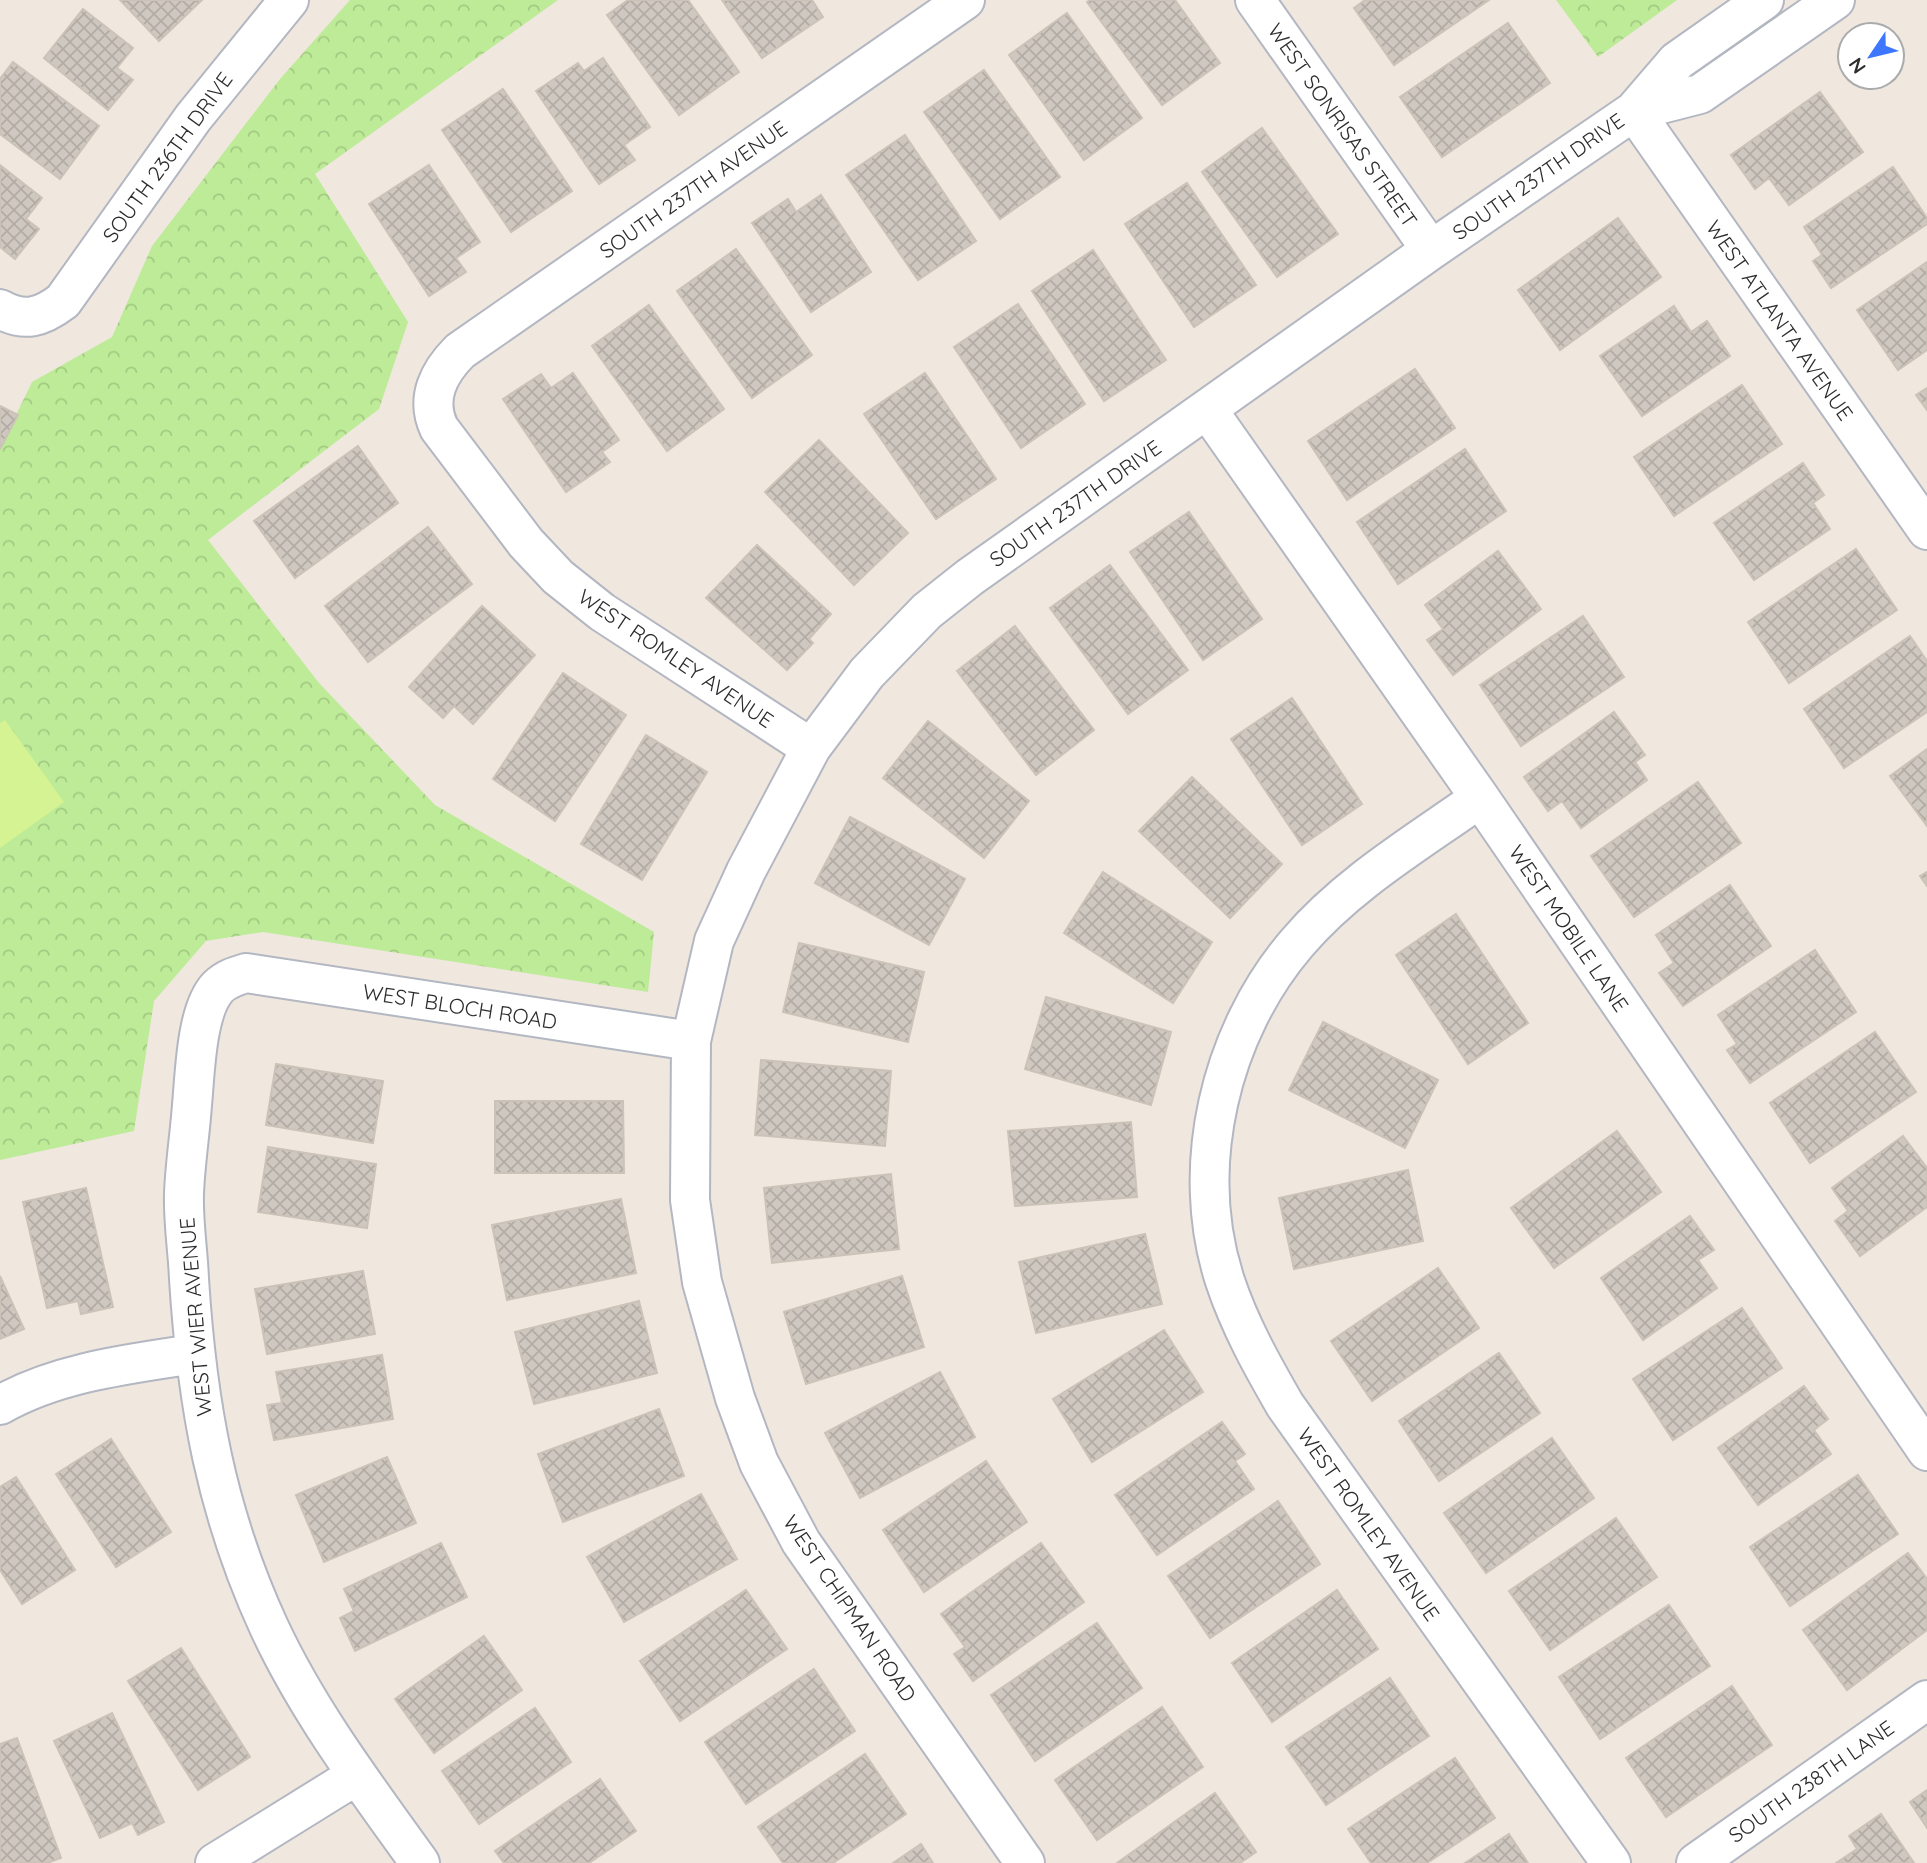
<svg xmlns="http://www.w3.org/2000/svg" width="1927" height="1863" font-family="Quicksand,sans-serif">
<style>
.park{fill:url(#park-crowns)}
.pitch{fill:#d5f392}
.building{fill:url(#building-cross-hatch);stroke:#ccc3b8;stroke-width:2}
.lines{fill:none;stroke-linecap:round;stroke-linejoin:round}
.minor-casing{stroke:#b3b7c2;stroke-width:42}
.minor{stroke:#fff;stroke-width:38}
.labels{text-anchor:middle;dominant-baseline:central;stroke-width:7;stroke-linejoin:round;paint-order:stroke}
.street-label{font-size:21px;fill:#2d2d2d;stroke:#fff}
</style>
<defs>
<pattern id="park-crowns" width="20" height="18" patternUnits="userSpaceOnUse" patternTransform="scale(1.75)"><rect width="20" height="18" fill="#bdeb97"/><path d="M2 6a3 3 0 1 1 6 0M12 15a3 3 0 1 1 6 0" fill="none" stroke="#a3ca82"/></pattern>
<pattern id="building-cross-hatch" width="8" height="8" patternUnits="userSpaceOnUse" patternTransform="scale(1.75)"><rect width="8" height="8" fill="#cfc8c0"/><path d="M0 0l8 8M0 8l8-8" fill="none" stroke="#b2aca5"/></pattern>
</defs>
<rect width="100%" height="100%" fill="#f0e7df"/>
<path class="park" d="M350 0H558L315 174 408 322 379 409 208 540 319 683 435 805 654 932 648 992 263 932 206 941 154 1001 134 1131 0 1160V448L32 382 112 337 152 246 280 79Z
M1556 0H1677L1598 57Z"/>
<path class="pitch" d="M5 720 64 802 0 848V723Z"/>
<path class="building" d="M120 0H202L159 41Z
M628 0H688L739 72 679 115 607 15Z
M722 0H812L823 17 762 58Z
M1090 0H1175L1220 63 1162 105 1087 2Z
M1365 0H1489L1394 65 1354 8Z
M83 9 133 48 117 68 133 80 108 110 44 58Z
M1067 13 1142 118 1084 160 1009 55Z
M1508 23 1550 83 1442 157 1400 97Z
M603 58 650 127 624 145 635 160 599 184 536 91 578 63 584 71Z
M13 62 99 126 60 179 0 134V79Z
M984 70 1060 177 1000 219 924 112Z
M503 89 572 191 511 232 442 130Z
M1820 92 1863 152 1789 205 1769 178 1755 189 1731 155Z
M1262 128 1338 234 1277 277 1202 172Z
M905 135 976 241 918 280 846 175Z
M0 165 42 198 26 219 39 229 15 259 0 247Z
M429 165 480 242 456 258 466 272 429 296 369 204Z
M1893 167 1927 218V224L1831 288 1813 261 1822 255 1804 227Z
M1187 183 1256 285 1194 327 1125 224Z
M821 195 871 272 811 312 752 223 788 199 796 212Z
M1618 218 1661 277 1560 350 1518 290Z
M736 249 812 355 752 398 677 291Z
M1093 250 1166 360 1104 401 1032 291Z
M1927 262V350L1898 370 1857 310Z
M1018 304 1085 404 1021 448 954 347Z
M649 305 724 409 667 451 592 346Z
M1674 306 1691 332 1707 321 1730 356 1642 416 1600 356Z
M1415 369 1455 428 1347 500 1308 441Z
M573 373 619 440 602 452 610 462 566 492 503 399 541 374 551 388Z
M925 373 996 479 936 519 864 414Z
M1742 385 1782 444 1674 516 1634 457Z
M1927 388V410L1916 395Z
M0 406 18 415 0 449Z
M819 440 908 533 854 585 765 492Z
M358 446 398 503 295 578 254 521Z
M1465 449 1506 511 1398 584 1357 522Z
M1803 463 1824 495 1813 503 1830 529 1754 580 1714 523Z
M1189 512 1262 619 1203 660 1130 552Z
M428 527 472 584 368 662 325 606Z
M757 545 831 614 809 639 813 643 787 670 706 598Z
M1856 549 1897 610 1789 683 1748 622Z
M1498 551 1541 609 1453 675 1427 640 1443 629 1425 605Z
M1110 565 1188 670 1128 714 1050 608Z
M482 606 535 655 473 724 454 706 443 718 409 687Z
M1583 616 1624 677 1521 746 1480 685Z
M1015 626 1094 730 1036 775 957 671Z
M1910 636 1927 661V712L1844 768 1804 709Z
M563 673 626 715 555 821 493 779Z
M1292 698 1362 804 1302 845 1231 739Z
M1614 712 1645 755 1635 762 1647 780 1581 828 1562 801 1548 811 1524 777Z
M928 721 1029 801 984 858 883 778Z
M646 735 707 772 642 880 581 844Z
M1927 749V826L1890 776Z
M1192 777 1282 864 1230 918 1139 831Z
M1698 782 1741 843 1634 917 1591 856Z
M850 817 965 879 929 945 815 883Z
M1103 872 1212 942 1173 1003 1064 933Z
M1927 872V886L1920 876Z
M1730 885 1771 946 1683 1006 1659 973 1674 963 1656 935Z
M1456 914 1528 1023 1468 1064 1396 955Z
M799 943 924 972 908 1042 783 1012Z
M1815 950 1856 1012 1750 1083 1727 1050 1737 1044 1718 1015Z
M1046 997 1171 1032 1151 1105 1025 1069Z
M1323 1022 1438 1080 1405 1148 1289 1090Z
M1875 1032 1916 1092 1810 1163 1770 1103Z
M761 1060 891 1071 885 1146 755 1135Z
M276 1064 383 1081 373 1143 266 1125Z
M495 1101H623L624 1173H495Z
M1131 1122 1137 1197 1015 1206 1008 1131Z
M1617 1131 1661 1192 1554 1268 1511 1208Z
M1903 1136 1927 1168V1207L1860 1256 1835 1221 1848 1211 1832 1188Z
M268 1147 376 1164 367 1228 258 1212Z
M1408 1170 1423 1241 1294 1269 1279 1198Z
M891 1174 899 1249 772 1263 764 1188Z
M86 1188 113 1307 81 1314 78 1301 47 1308 23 1202Z
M621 1199 636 1273 507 1300 492 1225Z
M1690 1216 1714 1250 1698 1260 1717 1288 1643 1340 1601 1278Z
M1145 1234 1162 1304 1036 1333 1019 1262Z
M1438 1268 1479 1328 1372 1401 1331 1341Z
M363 1271 375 1334 267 1354 255 1289Z
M0 1276 24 1329 0 1339Z
M902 1276 924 1347 806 1384 784 1312Z
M639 1301 657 1373 534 1404 515 1332Z
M1742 1308 1782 1368 1673 1440 1633 1379Z
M1164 1330 1203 1392 1092 1462 1053 1399Z
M1499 1353 1540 1413 1439 1481 1399 1421Z
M382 1355 393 1419 274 1440 267 1405 282 1403 276 1372Z
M940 1372 975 1437 860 1498 825 1433Z
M1804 1386 1828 1419 1814 1430 1831 1454 1758 1505 1718 1448Z
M659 1409 684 1476 563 1522 538 1454Z
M1222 1422 1245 1454 1235 1461 1254 1489 1157 1555 1115 1495Z
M1552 1438 1594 1498 1486 1573 1444 1513Z
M111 1439 171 1532 116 1567 56 1474Z
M387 1457 416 1523 324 1562 296 1495Z
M986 1461 1027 1522 924 1592 883 1530Z
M1858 1475 1898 1534 1790 1606 1750 1547Z
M16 1477 75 1570 22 1604 0 1570V1487Z
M701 1494 737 1559 624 1622 587 1557Z
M1278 1501 1320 1564 1210 1638 1168 1576Z
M1616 1518 1657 1577 1550 1650 1509 1591Z
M441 1543 467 1597 355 1651 340 1618 354 1611 344 1589Z
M1041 1543 1084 1602 973 1681 954 1654 965 1647 941 1614Z
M1908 1553 1927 1579V1630L1847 1690 1803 1630Z
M746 1590 787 1649 680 1721 640 1661Z
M1337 1590 1378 1649 1272 1722 1232 1663Z
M1669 1605 1710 1666 1600 1739 1559 1677Z
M1097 1623 1142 1688 1035 1761 991 1695Z
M484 1636 522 1690 434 1753 395 1699Z
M181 1648 250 1757 198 1790 128 1681Z
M814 1669 855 1731 746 1804 705 1742Z
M1390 1678 1429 1736 1326 1805 1286 1747Z
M1732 1686 1772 1745 1666 1817 1626 1758Z
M1162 1707 1203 1767 1097 1840 1055 1780Z
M535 1708 571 1762 479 1824 442 1771Z
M112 1713 164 1822 138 1835 132 1823 100 1838 54 1741Z
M17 1738 61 1858 47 1863H0V1744Z
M865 1754 906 1814 833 1863H783L758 1827Z
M1455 1758 1495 1818 1427 1863H1371L1348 1829Z
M600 1779 636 1831 589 1863H504L495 1851Z
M1927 1790V1828L1910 1802Z
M1215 1793 1256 1852 1240 1863H1117Z
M1881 1814 1914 1863H1836L1857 1849 1849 1836Z
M1509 1834 1528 1863H1465Z
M921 1844 933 1863H893Z"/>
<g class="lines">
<g class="minor-casing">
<path id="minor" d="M1255 0 1431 250
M1634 111 1927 530
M1634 111 1700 94 1835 0
M0 309C25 323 42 317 63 301L193 118 289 0
M1207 409 1480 798 1927 1451
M811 748 602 612 558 577 526 543 439 428C425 398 439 372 460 351L965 0
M1480 798C1418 842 1347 884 1297 943 1220 1033 1188 1167 1225 1281 1240 1326 1262 1365 1285 1405L1611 1863
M0 1405C58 1372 129 1364 194 1354
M215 1863 357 1775
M420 1863C366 1788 308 1711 269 1627 216 1512 197 1404 189 1279 188 1251 183 1222 184 1194 185 1164 190 1134 192 1105 195 1074 196 1010 218 987 226 979 236 976 246 973L691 1041
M1025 1863 801 1542 759 1463 735 1398 702 1282 690 1200 691 1041 714 941 746 871 811 748 867 673 927 611 970 577 1431 250 1634 111 1677 61 1764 0
M1696 1863 1927 1700"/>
</g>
<use href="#minor" class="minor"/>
</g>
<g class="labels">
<g class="street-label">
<text transform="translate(1343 125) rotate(55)">WEST SONRISAS STREET</text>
<text transform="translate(167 157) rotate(-54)">SOUTH 236TH DRIVE</text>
<text transform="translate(1538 176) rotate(-35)">SOUTH 237TH DRIVE</text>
<text transform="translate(693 189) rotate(-35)">SOUTH 237TH AVENUE</text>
<text transform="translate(1780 320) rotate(55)">WEST ATLANTA AVENUE</text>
<text transform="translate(1075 503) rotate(-35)">SOUTH 237TH DRIVE</text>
<text transform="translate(676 658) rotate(34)">WEST ROMLEY AVENUE</text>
<text transform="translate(1569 928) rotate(56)">WEST MOBILE LANE</text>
<text transform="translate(460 1006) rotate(9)">WEST BLOCH ROAD</text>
<text transform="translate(195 1317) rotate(-95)">WEST WIER AVENUE</text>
<text transform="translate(1369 1524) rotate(55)">WEST ROMLEY AVENUE</text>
<text transform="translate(850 1608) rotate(56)">WEST CHIPMAN ROAD</text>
<text transform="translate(1811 1781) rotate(-35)">SOUTH 238TH LANE</text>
</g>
</g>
<g transform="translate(1871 56) rotate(235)"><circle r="33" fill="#ffffff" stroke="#ababab" stroke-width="2"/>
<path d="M0-5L12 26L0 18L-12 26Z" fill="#3d77ff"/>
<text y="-10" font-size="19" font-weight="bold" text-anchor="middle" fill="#2d2d2d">N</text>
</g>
</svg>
